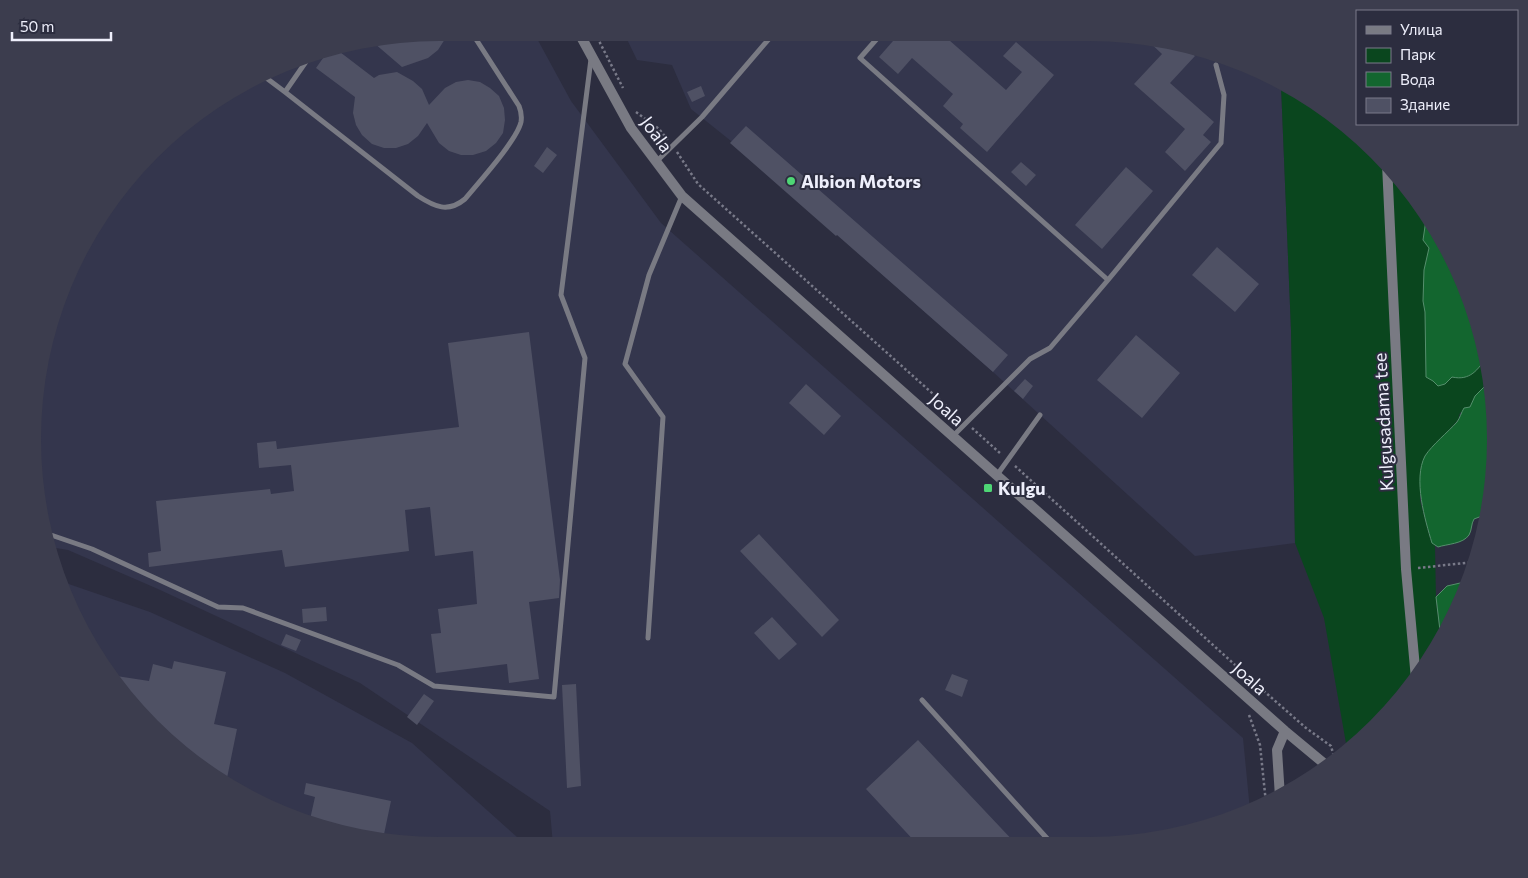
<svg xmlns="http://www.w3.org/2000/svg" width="1528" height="878" font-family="Commissioner,sans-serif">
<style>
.built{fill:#34364d}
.green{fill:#0a461e}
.water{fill:#13662f;stroke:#558f6c}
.building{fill:#4f5164}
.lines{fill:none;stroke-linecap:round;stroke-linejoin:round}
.path{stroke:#797a89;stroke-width:2.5;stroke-dasharray:2.5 2.5;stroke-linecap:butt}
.service{stroke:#797a83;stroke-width:5}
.minor{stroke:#797a83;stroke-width:10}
.poi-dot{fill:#4ed675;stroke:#2c2d3f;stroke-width:2}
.labels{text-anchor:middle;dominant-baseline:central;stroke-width:4;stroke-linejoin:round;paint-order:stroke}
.street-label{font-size:18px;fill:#eeeffb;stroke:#2c2d3f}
.poi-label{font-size:18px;font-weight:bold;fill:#eeeffb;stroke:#2c2d3f;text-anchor:start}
</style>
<rect width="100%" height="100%" fill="#2c2d3f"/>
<path class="built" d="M439 33H534L571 101 661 223 1243 738 1250 810 1219 824 1116 845H553L550 811 360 683 158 589 68 550 50 547 33 439 46 334 101 213 192 116 309 54Z
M624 33H1116L1220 54 1281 85 1291 330 1295 543 1195 556 993 372 731 141 691 109 672 65 637 60Z
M60 581 150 612 285 673 412 743 526 845H412L308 824 213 777 117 687Z"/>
<path class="green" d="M1281 85 1315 101 1376 151 1427 213 1423 240 1429 248 1424 270 1423 301 1425 312 1426 377 1445 384 1452 377 1477 370 1487 356 1490 381 1470 407 1460 413 1458 420 1427 454 1421 470 1420 500 1430 538 1435 546 1436 602 1441 639 1427 665 1376 727 1347 749 1324 618 1295 543 1291 330Z"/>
<path class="water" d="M1427 213 1464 283 1487 356C1478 370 1470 381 1452 377L1445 384 1438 386 1433 381 1426 377 1425 312 1423 301 1424 270 1429 248 1423 240Z
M1490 381 1495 439 1487 520 1482 516 1474 519C1471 524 1472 530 1469 535 1463 544 1447 544 1438 547L1432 543C1425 520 1413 479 1425 456 1432 445 1448 432 1457 422 1460 418 1461 413 1464 408L1470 407 1475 396Z
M1469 581 1465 594 1441 639 1436 597 1447 586Z"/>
<path class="building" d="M439 32 446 33 445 39 438 50 428 58 402 67 374 43Z
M900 33H941L1006 90 1022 72 1003 56 1016 42 1054 75 987 152 960 128 963 124 943 106 953 94 912 58 898 74 879 57Z
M1146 39 1186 47 1195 56 1170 83 1214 122 1203 135 1211 142 1185 171 1165 152 1185 129 1134 84 1162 54Z
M336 49 374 78 379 75 397 72 413 81 422 89 429 105 445 88 456 82 468 80 480 82 490 88 499 96 504 108 505 120 503 133 496 143 486 151 473 155H461L449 151 439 143 427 123 418 136 408 144 396 148H384L372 144 362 135 356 125 353 113 355 97 316 68 328 51Z
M701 86 705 96 692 102 687 92Z
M746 126 1008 355 993 372 837 235 836 236 730 143Z
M547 147 557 155 543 173 534 166Z
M1021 162 1036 175 1026 186 1011 172Z
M1126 167 1153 191 1102 249 1075 225Z
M1217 247 1259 284 1235 312 1192 275Z
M529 332 560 580 559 598 529 602 539 679 509 683 507 664 436 673 431 634 441 633 438 609 477 604 473 551 435 556 430 507 405 510 409 551 285 567 282 550 149 567 148 553 161 551 156 501 270 489 271 494 294 491 291 465 259 468 257 443 276 441 277 449 459 427 448 343Z
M1136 335 1180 373 1142 418 1097 380Z
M1025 379 1033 386 1023 399 1014 391Z
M806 384 841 416 824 435 789 403Z
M759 534 839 620 822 637 740 551Z
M326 607 327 621 303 623 302 609Z
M772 617 797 644 779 660 754 633Z
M286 634 301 640 296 651 281 645Z
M174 661 226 672 214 724 237 729 226 783 213 777 117 687 110 675 149 681 153 664 172 669Z
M952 674 968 680 962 697 945 690Z
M576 684 581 786 567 788 562 685Z
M424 694 434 701 417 725 407 717Z
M918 740 1017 845H918L866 789Z
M306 783 391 801 383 839 309 824 315 797 304 794Z"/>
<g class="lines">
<path class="path" d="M595 33 623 88
M636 112 659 129 668 140
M677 152 698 184 960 418
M972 428 1001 454
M1015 466 1265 692 1306 728 1331 746 1334 757
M1418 568 1474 562
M1249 715 1260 745 1266 803"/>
<path class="service" d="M882 33 860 58 1108 280 1050 348 1030 359 953 436
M312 53 285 92 418 196C435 207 448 213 465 199 479 182 517 140 521 122 522 116 521 111 519 106L472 33
M265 77 285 92
M656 162 702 117 774 33
M1108 280 1221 143 1224 95 1216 65
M997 475 1040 415
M48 534 92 549 218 607 243 608 398 665 434 686 554 697 585 358 561 295 591 59
M648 638 663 417 625 364 649 275 682 196
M922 700 1053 845"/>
<path class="minor" d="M579 33 631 128 682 196 1285 731 1326 765
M1387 164 1406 569 1416 679
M1280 797 1277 750 1285 731"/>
</g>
<g class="poi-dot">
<circle cx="791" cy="181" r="5"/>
<rect x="983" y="483" width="10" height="10" rx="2.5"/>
</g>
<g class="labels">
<g class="street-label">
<text transform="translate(657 134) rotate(54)">Joala</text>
<text transform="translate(947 409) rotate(42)">Joala</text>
<text transform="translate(1383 422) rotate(-93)">Kulgusadama tee</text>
<text transform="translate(1250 678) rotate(42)">Joala</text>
</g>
<g class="poi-label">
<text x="801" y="181">Albion Motors</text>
<text x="998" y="488">Kulgu</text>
</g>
</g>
<path d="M0 0H1528V878H0ZM439 41H1089A398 398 0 0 1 1487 439V439A398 398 0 0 1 1089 837H439A398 398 0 0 1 41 439V439A398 398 0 0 1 439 41Z" fill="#3c3d4e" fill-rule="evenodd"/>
<rect x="1356" y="10" width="162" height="115" fill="#2c2d3f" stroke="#7a7b8a"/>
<rect x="1366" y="26" width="25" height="8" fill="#797a83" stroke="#7a7b8a"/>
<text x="1400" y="35" font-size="15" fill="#eeeffb">Улица</text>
<rect x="1366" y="48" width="25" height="15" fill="#0a461e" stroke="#7a7b8a"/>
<text x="1400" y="60" font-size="15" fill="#eeeffb">Парк</text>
<rect x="1366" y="72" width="25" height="15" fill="#13662f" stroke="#7a7b8a"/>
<text x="1400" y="85" font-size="15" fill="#eeeffb">Вода</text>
<rect x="1366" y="98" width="25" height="15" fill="#4f5164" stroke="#7a7b8a"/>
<text x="1400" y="110" font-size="15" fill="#eeeffb">Здание</text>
<path d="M12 32v8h99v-8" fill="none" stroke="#eeeffb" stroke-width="2.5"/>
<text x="20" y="32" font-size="15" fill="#eeeffb" stroke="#2c2d3f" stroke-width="4" paint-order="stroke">50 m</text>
</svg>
